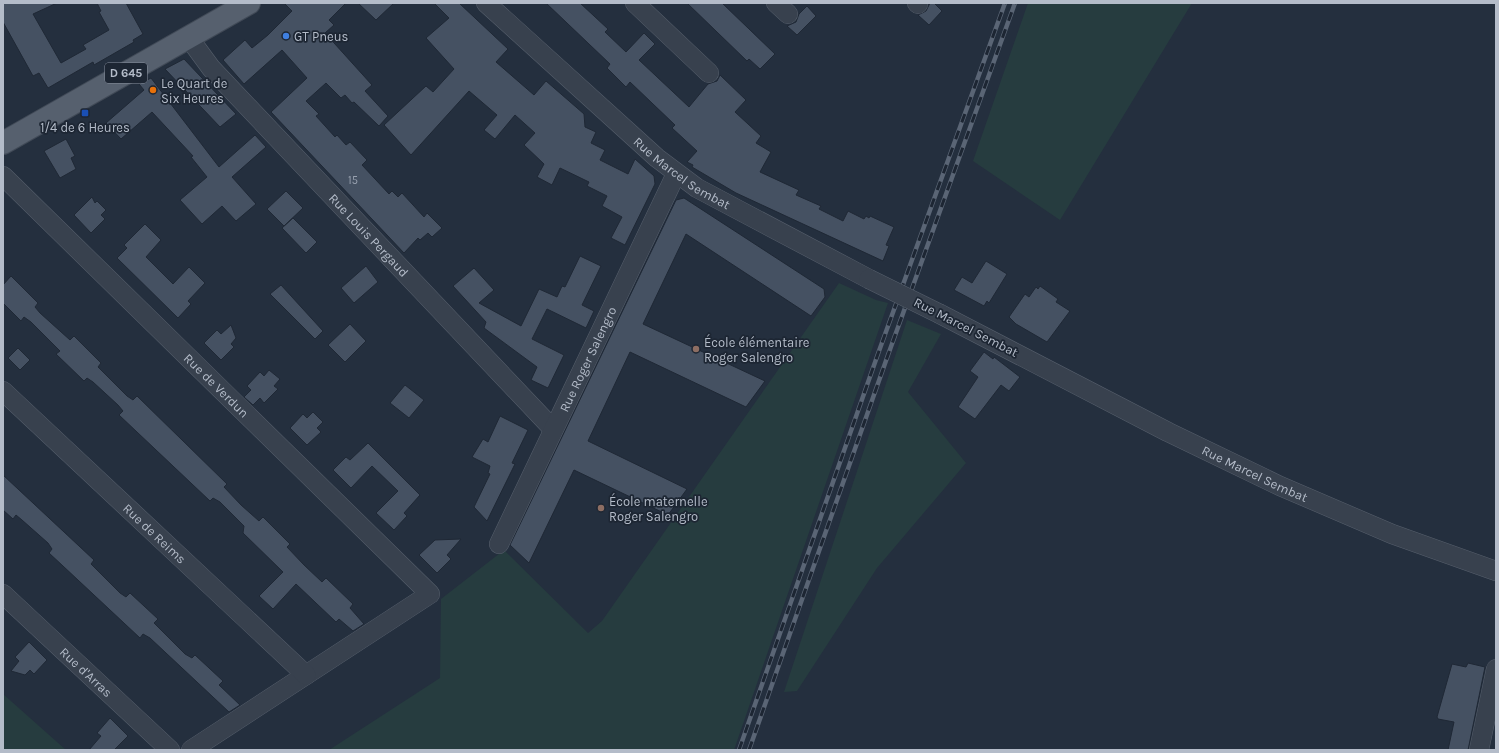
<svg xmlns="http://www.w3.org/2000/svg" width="1499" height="753" font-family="Karla,sans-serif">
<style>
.green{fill:#263c3f}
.building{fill:#455162;stroke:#1f2835}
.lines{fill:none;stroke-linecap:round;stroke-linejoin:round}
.minor-casing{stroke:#565f6c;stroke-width:20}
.primary-casing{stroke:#414a57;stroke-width:24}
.minor{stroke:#38414e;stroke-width:19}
.primary{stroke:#56606e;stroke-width:22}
.rail-casing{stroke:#5a6575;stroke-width:4.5}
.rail{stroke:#1d2633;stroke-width:3;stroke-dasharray:9;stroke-linecap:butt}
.minor-bridge-casing{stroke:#565f6c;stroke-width:20;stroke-linecap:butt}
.minor-bridge{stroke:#38414e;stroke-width:19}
.shop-dot{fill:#3f7fe0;stroke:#1d2633;stroke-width:1.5}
.food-dot{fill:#e8710a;stroke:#1d2633;stroke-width:1.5}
.transit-dot{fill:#1a4fb4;stroke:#1d2633;stroke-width:1.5}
.education-dot{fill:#8d6e63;stroke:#1d2633;stroke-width:1.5}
.labels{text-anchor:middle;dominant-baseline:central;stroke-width:3.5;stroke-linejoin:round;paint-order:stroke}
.number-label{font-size:11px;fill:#98a1af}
.shield{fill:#1d2633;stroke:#878f9c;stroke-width:1}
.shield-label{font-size:12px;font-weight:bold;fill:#b4bcc9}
.poi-label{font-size:13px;fill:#b4bcc9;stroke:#1d2633;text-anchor:start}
.street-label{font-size:13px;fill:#b4bcc9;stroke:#1d2633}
</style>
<rect width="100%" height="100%" fill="#242f3e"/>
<path class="green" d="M1028 3H1192L1060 220 973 161Z
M839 283 876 300 888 303 734 750H329L440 678 441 599 504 550 588 633 602 621Z
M907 320 941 334 908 392 966 463 877 568 797 691 784 692Z
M3 694 66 750H3Z"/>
<path class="building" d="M3 3H57L33 14 61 63 86 49 83 45 109 30 99 12 101 11 97 3H126L143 34 133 40 134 42 94 65 93 62 48 88 39 73 33 76 3 22Z
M284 3H346L329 20 334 25 325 33 372 85 365 91 388 116 379 126 354 102 352 103 345 95 341 98 326 83 306 101 319 114 316 116 335 137 337 135 346 145 350 142 367 160 362 165 389 194 392 191 398 197 402 193 424 217 427 213 442 228 432 237 428 233 420 240 418 238 404 253 271 112 307 78 282 50 244 84 223 60 245 40 252 48 268 35 292 11Z
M358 3H394L376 20Z
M434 3H459L508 49 496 62 534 95 546 81 584 114 585 127 596 132 591 143 605 150 600 160 628 174 635 159 654 176 655 184 625 245 611 238 622 217 602 206 607 196 587 186 589 182 560 168 552 185 537 177 544 164 524 145 535 133 515 115 495 139 484 130 497 115 469 91 411 155 384 125 426 86 433 92 454 69 426 38 449 18Z
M546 3H580L608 29 605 32 626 52 644 33 655 44 639 60 689 107 708 84 717 81 720 75 746 100 735 112 761 136 756 143 771 152 760 172 799 190 796 195 821 206 819 209 843 221 848 211 864 219 866 216 869 218 870 216 894 227 886 245 889 246 883 261 736 193 692 167 693 165 687 162 697 151 672 128 675 125 630 82 626 87 607 68 610 64Z
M687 3H722L775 54 760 69 749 59 747 61Z
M930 3H934L942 11 929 25 918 15 926 11Z
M807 6 816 16 797 35 787 26 796 22 799 14Z
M184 59 236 114 220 127 165 69Z
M151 78 219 167 255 135 266 147 232 177 256 204 236 221 222 206 202 224 180 200 207 177 191 157 193 156 152 112 121 139 106 123 144 90 139 84Z
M66 139 75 156 71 158 76 169 60 178 44 151Z
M286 191 303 208 284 226 267 209Z
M92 197 95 203 97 201 106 210 101 215 105 219 91 233 74 215Z
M684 198 824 289 825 297 811 316 686 234 643 324 765 381 746 407 630 352 588 441 687 489 668 515 574 470 529 563 510 545 676 200Z
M293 218 317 242 306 253 282 228Z
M145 224 161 240 146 257 173 284 189 267 205 283 188 301 191 304 178 318 117 258 127 248 124 245Z
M580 256 601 266 582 305 594 311 586 328 547 309 532 339 564 355 548 388 531 380 537 367 484 328 486 322 453 286 474 268 494 290 479 303 521 326 539 289 557 297 562 286 565 287Z
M986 261 1007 274 989 303 987 301 984 306 954 290 962 277 972 283Z
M366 266 378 282 354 303 341 288Z
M11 276 38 303 35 307 40 313 70 340 74 336 101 363 98 367 127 396 133 400 137 396 227 484 224 487 241 505 259 521 263 517 290 544 287 547 304 565 322 582 326 578 353 604 350 608 364 624 353 631 339 619 336 622 296 584 273 609 259 596 283 572 243 533 244 526 220 502 213 498 210 501 119 415 123 411 118 405 93 382 87 378 84 381 56 354 60 351 31 322 24 317 21 321 3 303V285Z
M281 285 323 331 315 339 270 294Z
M1040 286 1058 299 1056 302 1070 311 1047 342 1016 324 1009 317 1025 294 1029 297 1036 287 1038 289Z
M350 324 366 341 345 362 328 345Z
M231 325 236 338 231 344 234 347 221 360 204 343 217 330 221 334Z
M18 348 30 360 20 370 8 358Z
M984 352 993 359 994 357 1020 377 1009 391 1001 385 975 419 958 407 978 377 970 371Z
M269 370 280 379 274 386 278 389 264 403 260 398 253 405 244 397 251 390 247 386 260 372 264 376Z
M405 385 424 400 409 418 390 403Z
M313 412 323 422 317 428 321 432 307 445 290 428 303 414 307 418Z
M500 416 528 430 512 463 515 464 487 521 474 507 490 474 488 473 490 466 472 457 483 439 488 442Z
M368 443 420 495 404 513 407 516 394 530 376 513 398 491 372 466 351 488 333 470 346 457 350 460Z
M3 475 94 560 91 564 120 593 126 597 130 593 158 619 154 623 185 654 192 658 195 655 223 681 219 685 240 705 229 712 150 638 143 634 140 638 63 566 49 553 52 549 48 543 22 520 16 515 13 519 3 510Z
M461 539 447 555 451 559 437 573 419 555 435 540Z
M29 642 47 660 34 674 30 670 25 675 11 671 19 661 15 657Z
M1468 663 1485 667 1468 750H1448L1454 722 1438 719 1437 717 1452 664 1466 667Z
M110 718 128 736 114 750H89L101 736 97 733Z"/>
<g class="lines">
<g class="minor-casing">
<g id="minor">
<path id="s1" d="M486 3 657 158 697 188 869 279"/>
<path d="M635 3 709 73"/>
<path d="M776 3 788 14"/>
<path d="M917 3 918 4"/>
<path id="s2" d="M189 38 211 68 553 429"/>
<path id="s3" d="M3 176 430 594 191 750"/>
<path id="s4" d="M940 314 1168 432 1280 486 1392 534 1496 571"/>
<path id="s5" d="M3 391 306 675"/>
<path id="s6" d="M499 544 676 174"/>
<path id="s7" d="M3 594 170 750"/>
<path d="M1479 750 1496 669"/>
</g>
</g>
<g class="primary-casing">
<path id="primary" d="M3 143 249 3"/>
</g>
<use href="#minor" class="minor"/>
<use href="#primary" class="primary"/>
<g class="rail-casing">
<path id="rail" d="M739 750 879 351 1005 3
M749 750 888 355 1015 3"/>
</g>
<use href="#rail" class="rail"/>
<g class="minor-bridge-casing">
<path id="minor-bridge" d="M869 279 940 314"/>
</g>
<use href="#minor-bridge" class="minor-bridge"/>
</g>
<circle class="shop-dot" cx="286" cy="36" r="4"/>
<circle class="food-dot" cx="153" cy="90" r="4"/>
<rect class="transit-dot" x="81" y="109" width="8" height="8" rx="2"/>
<g class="education-dot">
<circle cx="696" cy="349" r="4"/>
<circle cx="601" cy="508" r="4"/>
</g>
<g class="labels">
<g class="number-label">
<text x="353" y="180">15</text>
</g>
<rect class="shield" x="105" y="63" width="42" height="20" rx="3"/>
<g class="shield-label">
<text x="126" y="73">D 645</text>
</g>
<g class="poi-label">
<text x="294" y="36">GT Pneus</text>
<text x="161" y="83">Le Quart de<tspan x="161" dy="15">Six Heures</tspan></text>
<text x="85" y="127" text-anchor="middle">1/4 de 6 Heures</text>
<text x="704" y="342">École élémentaire<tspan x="704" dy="15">Roger Salengro</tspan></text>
<text x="609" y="501">École maternelle<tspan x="609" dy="15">Roger Salengro</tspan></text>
</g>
<g class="street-label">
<text stroke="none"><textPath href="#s1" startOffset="260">Rue Marcel Sembat</textPath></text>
<text stroke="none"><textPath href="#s2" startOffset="267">Rue Louis Pergaud</textPath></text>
<text transform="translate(966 327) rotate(27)">Rue Marcel Sembat</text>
<text stroke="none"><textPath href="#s6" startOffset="205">Rue Roger Salengro</textPath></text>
<text stroke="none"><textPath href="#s3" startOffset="299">Rue de Verdun</textPath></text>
<text stroke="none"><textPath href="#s4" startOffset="353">Rue Marcel Sembat</textPath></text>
<text stroke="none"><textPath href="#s5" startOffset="208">Rue de Reims</textPath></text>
<text stroke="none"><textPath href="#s7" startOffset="114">Rue d'Arras</textPath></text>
</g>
</g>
<rect width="1499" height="753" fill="none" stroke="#b4bcc9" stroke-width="8"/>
</svg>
